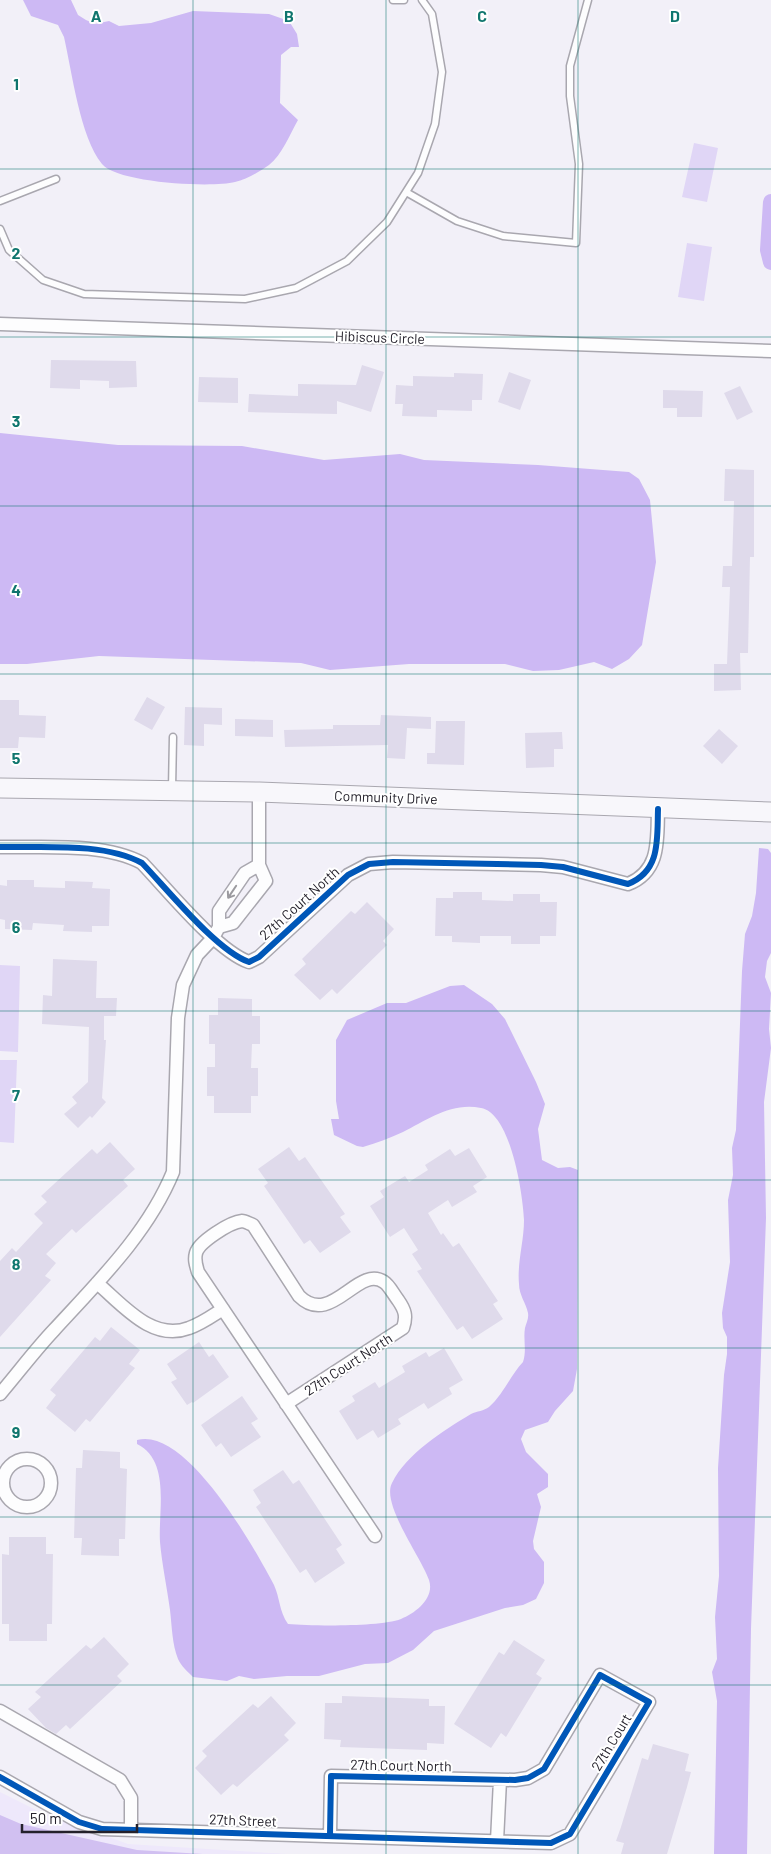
<svg xmlns="http://www.w3.org/2000/svg" width="771" height="1854" font-family="Barlow,sans-serif">
<style>
.built{fill:#eee8fb}
.green{fill:#e0d6f6}
.forest{fill:#d1c0f1}
.water{fill:#cdb9f4}
.lines{fill:none;stroke-linecap:round;stroke-linejoin:round}
.canal{stroke:#cdb9f4;stroke-width:16}
.building{fill:#dfdaeb}
.lane-casing{stroke:#a9a7af;stroke-width:9}
.street-casing{stroke:#a9a7af;stroke-width:15}
.secondary-casing{stroke:#a9a7af;stroke-width:21}
.lane{stroke:#fdfdfe;stroke-width:6}
.street{stroke:#fdfdfe;stroke-width:12}
.secondary{stroke:#f8f7fb;stroke-width:19}
.cycleway-casing{stroke:#fff;stroke-width:9}
.cycleway{stroke:#0057b8;stroke-width:6}
.oneway{stroke:#9b9a9f}
.grid{fill:none;stroke:#0f766e;stroke-width:1;stroke-opacity:0.55}
.labels{text-anchor:middle;dominant-baseline:central;stroke-width:4;stroke-linejoin:round;paint-order:stroke}
.street-label{font-size:14px;fill:#24212b;stroke:#fff}
.grid-label{font-size:16px;text-anchor:middle;font-weight:bold;fill:#0f766e;stroke:#fff;stroke-width:4;stroke-linejoin:round;paint-order:stroke}
</style>
<rect width="100%" height="100%" fill="#f2f0f8"/>
<path class="built" d="M0 1792 42 1813 128 1844 288 1854H0Z"/>
<path class="green" d="M694 143 718 148 707 202 682 197Z
M687 243 712 247 704 301 678 297Z
M0 965 20 966 18 1052 0 1051Z
M0 1060H17L14 1143 0 1142Z"/>
<path class="forest" d="M0 1815 21 1824 137 1850 203 1854H0Z"/>
<path class="water" d="M23 0H71L78 15 86 20 95 24 109 21 119 26 151 23 193 11 269 14 289 21 297 34 299 47H291L281 55 280 103 298 120C290 134 282 155 269 165 260 171 247 180 235 182 212 188 117 183 102 164 80 137 72 72 64 37L58 25 31 16Z
M0 433 118 445 242 446 324 460 400 454 424 460 538 465 629 472 639 479 650 500 656 562 642 645 629 659 612 669 594 662 559 670 533 671 505 664H409L330 670 301 663 99 656 27 664H0Z
M759 848 768 849 771 853V953L767 961 765 977 771 993 769 1029 771 1048 764 1102 766 1218 751 1629 747 1854H714L717 1701 712 1672 717 1659 715 1617 719 1576 718 1468 724 1375 727 1354V1337L723 1328 722 1313 730 1262 728 1200 733 1175 732 1148 736 1130 742 971 745 934 752 916 756 893Z
M464 985 492 1004 505 1019 536 1082 545 1104 538 1129 542 1160 558 1168 570 1167 578 1170 577 1369 573 1391 555 1411 548 1422 525 1430 521 1439 526 1452 548 1474V1487L537 1494 541 1507 533 1541 534 1549 544 1562V1583L536 1599 523 1605 505 1608 434 1631 413 1650 388 1663 365 1664 319 1676H287L254 1679 239 1676 227 1681 193 1677C188 1672 181 1666 178 1659 172 1644 172 1627 170 1610 167 1587 162 1565 160 1542 158 1511 171 1461 137 1444V1440C186 1426 254 1547 274 1585 280 1598 279 1611 288 1624 312 1626 379 1627 401 1619 416 1613 435 1598 429 1580 421 1557 381 1504 392 1483 407 1453 443 1431 471 1414 477 1411 484 1411 489 1407 503 1395 510 1376 523 1362 527 1350 523 1340 525 1328 526 1323 529 1319 528 1313 526 1303 519 1295 519 1284 517 1263 524 1241 524 1220 523 1195 511 1113 481 1108 451 1102 427 1120 403 1132 390 1138 377 1143 363 1147L357 1146 334 1135 331 1119H339L336 1101V1040L347 1020 387 1003H406L450 986Z"/>
<g class="lines">
<path class="canal" d="M771 202 768 250 771 262"/>
</g>
<path class="building" d="M51 360 136 361 137 387 109 388V381L80 380V389L50 388Z
M362 365 384 372 371 412 337 401V414L248 412 249 394 298 396V384L356 385Z
M509 372 531 380 520 410 498 402Z
M454 373 483 374 482 400H472V411L437 410V417L402 416 403 404H395L396 385 413 386V376L454 377Z
M199 377 238 378V403L198 402Z
M740 386 753 412 737 420 724 393Z
M663 390 703 391 702 417H677V408H663Z
M725 469 754 470V557H750L748 653H740L741 690 714 691V664H727L730 587H722L723 566H732L734 501H724Z
M147 697 165 707 152 730 134 720Z
M0 700H19V715L46 716 45 738 19 737 18 748H0Z
M185 707 222 708V725L204 724V746L184 745Z
M381 715 431 717V729L407 728 405 759 387 758 388 745 285 747 284 730 333 729V725H380Z
M235 719 273 720V737L235 736Z
M436 721H465L464 765 427 764V753H435Z
M719 729 738 746 722 764 703 746Z
M562 732 563 749H554V767L526 768 525 733Z
M7 880H34V887L65 888V881L93 882 92 888 110 889 109 926H92V932L63 931 64 925 33 923 32 930 5 929V920L0 919V885L7 886Z
M453 892H482V900L513 901V894H540V902H557L556 936H540V944H511V936H480V943L452 942V936H435L436 898H453Z
M367 902 394 929 383 941 387 945 337 994 332 989 320 1000 294 975 306 964 302 959 351 911 355 914Z
M53 959 97 961 96 998H117L116 1016H104V1040H106L102 1098 106 1102 92 1118 90 1116 78 1128 64 1114 77 1103 72 1097 88 1082 89 1027 42 1024 43 995 52 996Z
M218 998 252 999V1016H260V1044H252L251 1068H258V1096H251V1113H214V1096H207V1067H215V1044H209V1015H218Z
M110 1142 135 1169 123 1180 128 1186 76 1233 72 1229 46 1254 56 1263 45 1276 51 1280 0 1337V1261L12 1248 16 1252 43 1223 34 1214 47 1202 41 1196 92 1149 97 1154Z
M289 1147 299 1161 305 1157 345 1214 340 1217 351 1232 320 1253 310 1240 304 1244 264 1186 268 1183 258 1169Z
M469 1148 487 1177 473 1186 477 1192 452 1207 448 1200 428 1213 441 1235 443 1233 453 1247 459 1243 498 1301 493 1304 503 1319 472 1339 463 1326 457 1330 417 1271 422 1269 412 1254 418 1250 404 1228 390 1237 370 1206 384 1197 380 1191 405 1176 409 1182 428 1170 425 1165 450 1149 455 1156Z
M111 1327 140 1350 129 1364 135 1368 90 1422 86 1419 75 1432 46 1408 56 1395 50 1390 95 1337 100 1341Z
M199 1342 209 1357 213 1354 229 1377 193 1403 192 1402 187 1405 171 1382 177 1379 167 1364Z
M444 1348 463 1380 449 1388 452 1394 428 1409 424 1403 398 1419 401 1424 378 1438 373 1430 357 1440 339 1411 355 1401 352 1396 375 1382 379 1388 405 1372 402 1366 426 1352 429 1357Z
M242 1396 258 1419 251 1423 261 1437 231 1457 221 1443 216 1447 201 1425Z
M83 1450 120 1452V1468L127 1469 125 1539H119V1556L81 1555 82 1538H74L76 1468H82Z
M283 1470 293 1484 299 1480 342 1545 336 1549 345 1563 315 1583 306 1569 300 1573 256 1507 261 1503 253 1490Z
M9 1537H46V1554H53L52 1624H47V1641H9V1624H2V1554L9 1555Z
M104 1637 129 1664 117 1676 122 1681 70 1729 66 1725 56 1734 46 1728 28 1709 41 1697 35 1692 86 1645 91 1649Z
M514 1640 545 1660 536 1674 542 1678 506 1737 501 1733 491 1748 454 1724 499 1652 504 1655Z
M271 1696 296 1723 284 1735 289 1740 237 1787 233 1784 221 1795 195 1768 207 1756 202 1751 253 1704 258 1708Z
M342 1696 429 1699V1706H445L444 1744 427 1743V1750L340 1747 341 1740 324 1739 325 1703H342Z
M653 1744 689 1754 685 1771 691 1772 687 1787 667 1854H621L624 1843 616 1841 621 1827 642 1758 648 1760Z"/>
<g class="lines">
<g class="lane-casing">
<path id="lane" d="M393 0H404
M406 192 457 221 503 236 576 243 579 164 570 96V66L588 0
M0 201 56 179
M0 229 9 250 43 280 84 294 245 299 296 288 347 261 387 222 418 173 435 124 442 72 432 14 422 0
M172 789 173 737"/>
</g>
<g class="street-casing">
<path id="street" d="M0 324 771 351
M0 847C44 848 103 842 142 863 167 889 217 951 249 962L259 957 348 875 369 864 393 862 541 865 563 867 628 884C661 871 657 839 658 809
M219 927 233 923 266 881 259 865V792
M97 1283C123 1305 152 1342 189 1328 201 1324 212 1316 223 1309
M0 1394C18 1373 35 1350 54 1330 98 1282 148 1233 173 1172L178 1018 183 985 197 955 213 938 219 927V911L245 873 259 865
M286 1404 403 1328C407 1316 405 1310 398 1300 394 1295 389 1285 384 1282 358 1264 331 1328 299 1296L253 1225C250 1224 245 1221 242 1221 230 1222 199 1242 196 1253 194 1260 196 1265 198 1272L375 1536
M3 1483a24 24 0 1 1 48 0a24 24 0 1 1-48 0Z
M0 1711 120 1780 131 1798V1830
M0 1777 79 1822 102 1829 551 1843 570 1834 649 1702 600 1675 544 1769 528 1778 515 1780 331 1776 330 1835
M497 1841 500 1780"/>
</g>
<g class="secondary-casing">
<path id="secondary" d="M0 788 259 792 771 812"/>
</g>
<use href="#lane" class="lane"/>
<use href="#street" class="street"/>
<use href="#secondary" class="secondary"/>
<g class="cycleway-casing">
<path id="cycleway" d="M0 847C44 848 103 842 142 863 167 889 217 951 249 962L259 957 348 875 369 864 393 862 541 865 563 867 628 884C661 871 657 839 658 809
M0 1777 79 1822 102 1829 551 1843 570 1834 649 1702 600 1675 544 1769 528 1778 515 1780 331 1776 330 1835"/>
</g>
<use href="#cycleway" class="cycleway"/>
</g>
<defs><path id="oneway-shaft" d="M-6 0H5M1.5-3L5.5 0L1.5 3" fill="none" stroke-width="1.6" stroke-linecap="round" stroke-linejoin="round" transform="scale(1.25)"/></defs>
<use class="oneway" href="#oneway-shaft" transform="translate(232 892) rotate(124)"/>
<path class="grid" d="M193 0V1854M386 0V1854M578 0V1854M0 169H771M0 337H771M0 506H771M0 674H771M0 843H771M0 1011H771M0 1180H771M0 1348H771M0 1517H771M0 1685H771"/>
<g class="labels">
<g class="street-label">
<text transform="translate(380 337) rotate(2)">Hibiscus Circle</text>
<text transform="translate(386 797) rotate(2)">Community Drive</text>
<text transform="translate(299 903) rotate(-42)">27th Court North</text>
<text transform="translate(348 1364) rotate(-33)">27th Court North</text>
<text transform="translate(611 1742) rotate(-59)">27th Court</text>
<text transform="translate(401 1765) rotate(1)">27th Court North</text>
<text transform="translate(243 1820) rotate(2)">27th Street</text>
</g>
</g>
<g class="grid-label">
<text x="96" y="22">A</text>
<text x="289" y="22">B</text>
<text x="482" y="22">C</text>
<text x="675" y="22">D</text>
<text x="16" y="90">1</text>
<text x="16" y="259">2</text>
<text x="16" y="427">3</text>
<text x="16" y="596">4</text>
<text x="16" y="764">5</text>
<text x="16" y="933">6</text>
<text x="16" y="1101">7</text>
<text x="16" y="1270">8</text>
<text x="16" y="1438">9</text>
</g>
<path d="M22 1824v8h115v-8" fill="none" stroke="#24212b" stroke-width="2.5"/>
<text x="30" y="1824" font-size="15" fill="#24212b" stroke="#ffffff" stroke-width="4" paint-order="stroke">50 m</text>
</svg>
